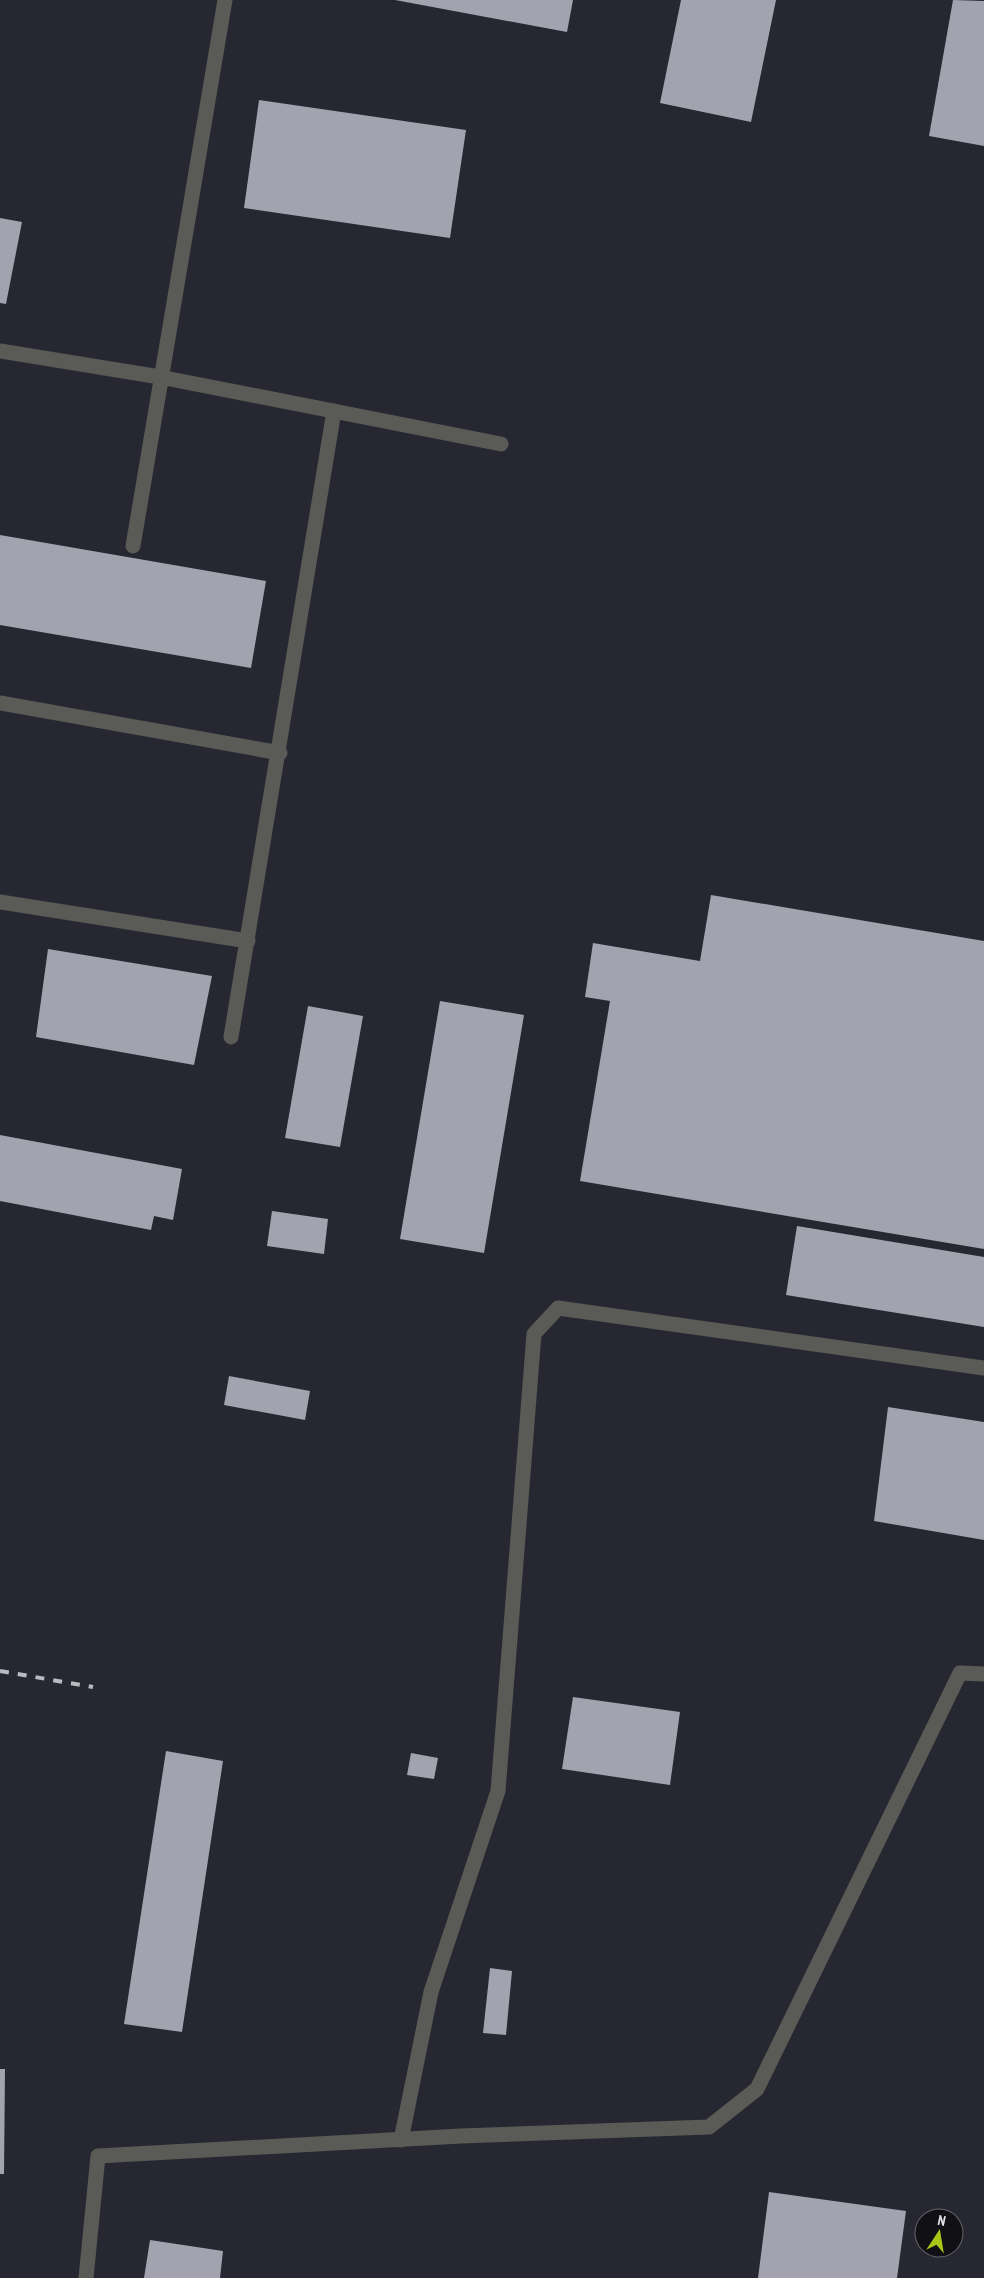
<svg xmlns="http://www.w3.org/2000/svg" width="984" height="2278" font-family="'PT Sans Narrow',sans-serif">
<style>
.building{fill:#a3a3af}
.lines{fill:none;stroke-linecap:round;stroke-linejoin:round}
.lane{stroke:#5a5b57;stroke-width:15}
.rail{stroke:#babac1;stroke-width:4;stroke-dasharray:9 9;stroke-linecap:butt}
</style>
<rect width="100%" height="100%" fill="#272731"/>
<path class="building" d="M395 0H573L567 32Z
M681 0H776L751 122 660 103Z
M953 0 984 1V146L929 136Z
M259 100 466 130 450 238 244 208Z
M0 218 22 222 6 304 0 303Z
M0 535 266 581 251 668 0 625Z
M711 895 984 941V1249L580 1181 610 1001 585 997 593 943 700 961Z
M48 949 212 976 194 1065 36 1037Z
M440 1001 524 1015 484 1253 400 1239Z
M308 1006 363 1016 340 1147 285 1138Z
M0 1135 182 1169 173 1220 154 1216 151 1230 0 1201Z
M272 1211 328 1219 324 1254 267 1246Z
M797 1226 984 1257V1327L786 1295Z
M229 1376 310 1391 305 1420 224 1405Z
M888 1407 984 1422V1540L874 1521Z
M573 1697 680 1712 670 1785 562 1769Z
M166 1751 223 1761 182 2032 124 2024Z
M411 1753 438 1758 434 1779 407 1775Z
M490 1968 512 1971 506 2035 483 2033Z
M0 2069H5L4 2174H0Z
M769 2192 906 2211 897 2278H758Z
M150 2240 223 2251 220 2278H144Z"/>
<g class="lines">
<path class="lane" d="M0 351 160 377 501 444
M133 546 225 0
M0 703 280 753
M0 902 248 941
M231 1037 334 411
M401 2140 431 1992 498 1791 534 1334 558 1308 984 1368
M86 2278 98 2156 461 2136 709 2127 757 2089 960 1673 984 1674"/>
<path class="rail" d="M0 1671 93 1687"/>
</g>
<g transform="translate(939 2233) rotate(12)"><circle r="24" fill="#111115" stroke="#66666b"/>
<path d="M0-4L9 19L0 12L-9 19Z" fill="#aac718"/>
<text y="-8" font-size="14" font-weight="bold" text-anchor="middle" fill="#e6e6ed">N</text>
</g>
</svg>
